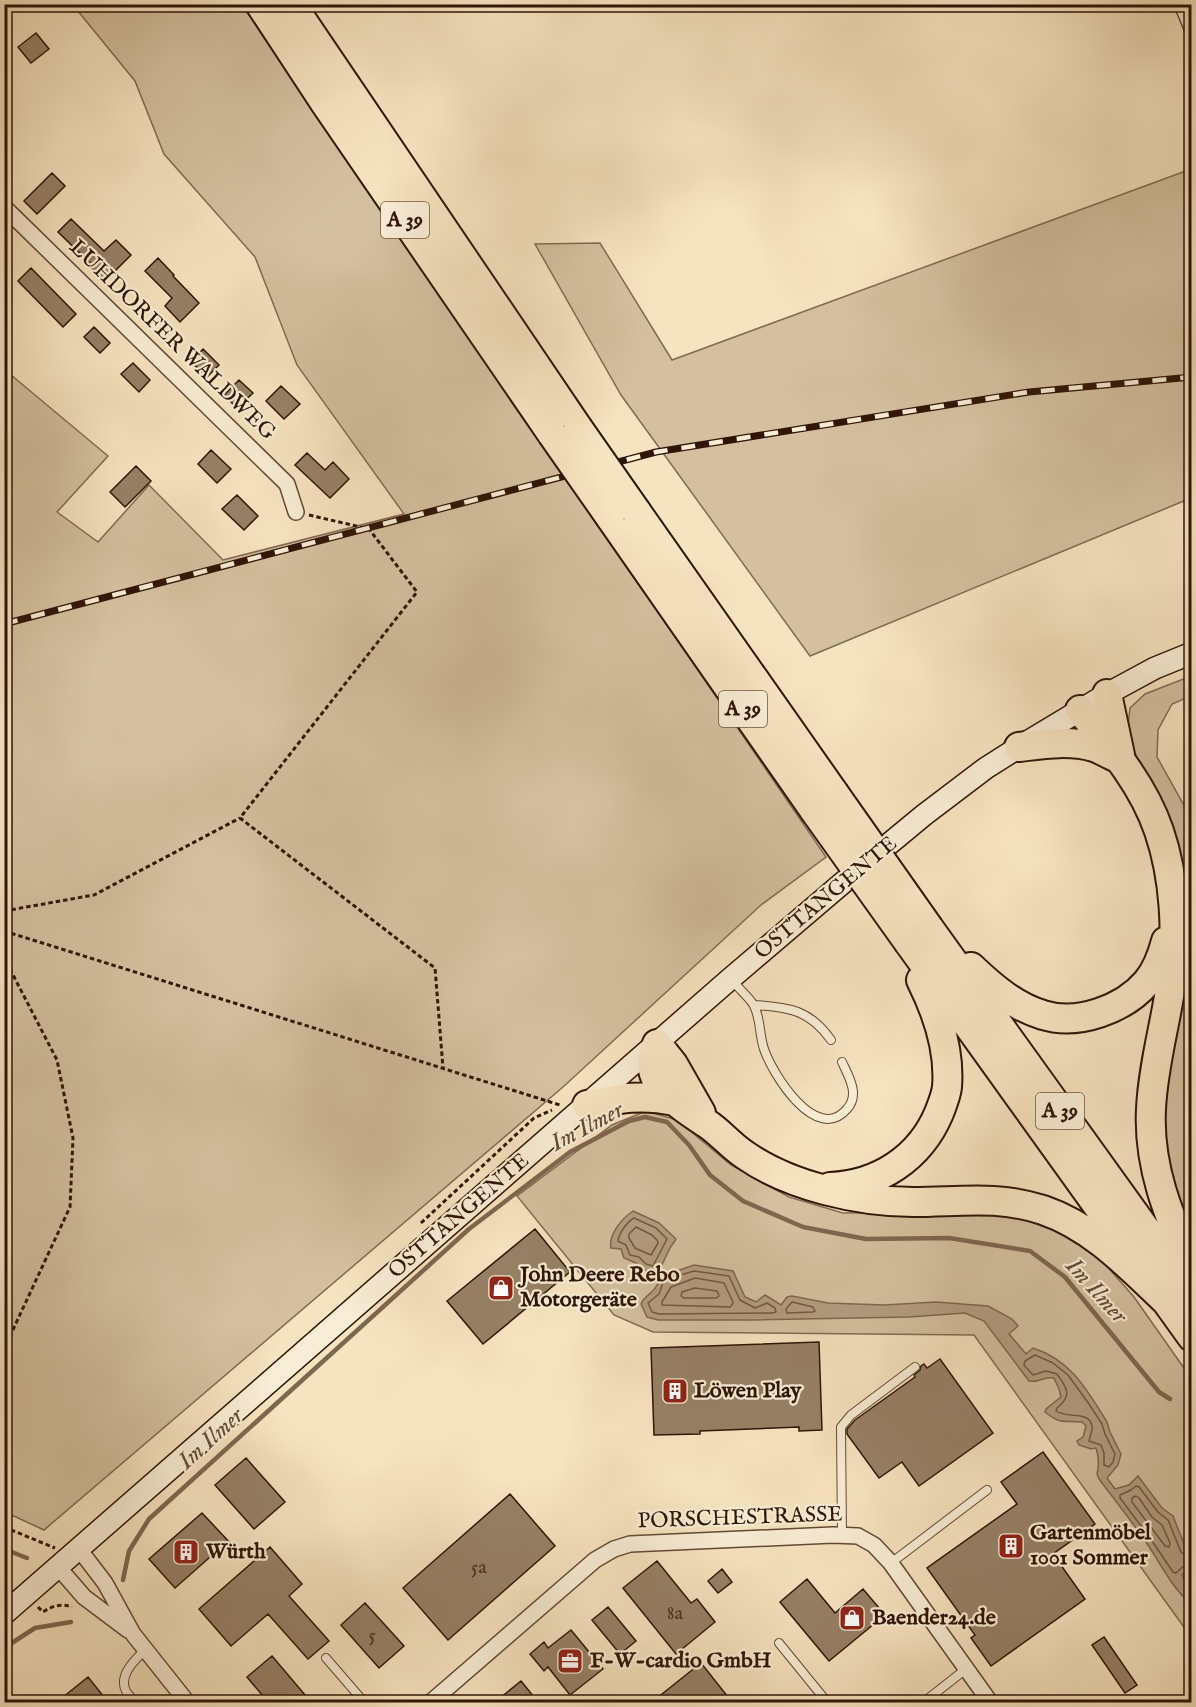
<svg xmlns="http://www.w3.org/2000/svg" width="1196" height="1707" font-family="'IM FELL English',serif">
<style>
.green{fill:#d4c09f;stroke:#826a52;stroke-width:1.5}
.water{fill:#b39d80;stroke:#7f664f;stroke-width:1.5}
.lines{fill:none;stroke-linecap:round;stroke-linejoin:round}
.shore{stroke:#725842;stroke-width:1.5}
.stream{stroke:#7f664f;stroke-width:4.5}
.building{fill:#978066;stroke:#301405;stroke-width:1.5}
.lane-casing{stroke:#624834;stroke-width:10}
.street-casing{stroke:#624834;stroke-width:18}
.secondary-casing{stroke:#301405;stroke-width:24}
.highway-casing{stroke:#301405;stroke-width:32}
.path{stroke:#301405;stroke-width:3;stroke-dasharray:4.5 3;stroke-linecap:butt}
.lane{stroke:#f9edd5;stroke-width:8}
.street{stroke:#f9edd5;stroke-width:15}
.secondary{stroke:#f9edd5;stroke-width:21}
.highway{stroke:#f6e3bf;stroke-width:28}
.rail-casing{stroke:#301405;stroke-width:7}
.rail{stroke:#f9edd5;stroke-width:4.5;stroke-dasharray:14;stroke-linecap:butt}
.highway-bridge-casing{stroke:#301405;stroke-width:32;stroke-linecap:butt}
.highway-bridge{stroke:#f6e3bf;stroke-width:28}
.labels{text-anchor:middle;dominant-baseline:central;stroke-width:4.5;stroke-linejoin:round;paint-order:stroke}
.number-label{font-size:20px;fill:#4a2f1d}
.shield{fill:#f9edd5;stroke:#6c5543;stroke-width:1.5}
.shield-label{font-size:21px;font-weight:bold;fill:#301405}
.street-label{font-size:22px;fill:#301405;stroke:#f9edd5}
.poi-label{font-size:22px;font-weight:bold;fill:#301405;stroke:#f9edd5;text-anchor:start}
.water-label{font-size:24px;font-style:italic;fill:#644b36;stroke:#f9edd5}
</style>
<rect width="100%" height="100%" fill="#f6e3bf"/>
<filter id="stains"><feTurbulence type="fractalNoise" baseFrequency=".00333" numOctaves="4"/><feColorMatrix values="0 0 0 0 .2 0 0 0 0 .09 0 0 0 0 .02 0 0 0 .5 -.17"/></filter>
<radialGradient id="worn" r=".72"><stop offset=".6" stop-color="#630" stop-opacity="0"/><stop offset="1" stop-color="#630" stop-opacity=".3"/></radialGradient>
<path class="green" d="M73 5H242L826 857 761 905 563 1087 44 1530 5 1512V370L108 456 57 512 98 542 149 485 223 560 404 514 297 365 255 257 164 154 135 81Z
M1191 169V498L810 656 621 395 535 244 600 243 672 360Z
M1191 676V696L1172 704 1158 730 1157 757 1191 818V1241L1161 1156 1168 832 1133 748 1128 725 1130 708 1145 694Z
M646 1111 677 1120 731 1165 789 1197 843 1213 999 1212 1046 1224 1097 1255 1134 1297 1191 1378V1637L974 1335 653 1332 614 1315 517 1196 612 1125Z"/>
<path class="water" d="M633 1211 659 1223 676 1239 670 1248 660 1269 668 1274 694 1265 733 1271 745 1297 756 1302 765 1295 781 1305 787 1297 792 1296 828 1303 884 1305 936 1302 988 1306 1012 1319 1018 1326 1009 1334 1026 1354 1033 1348C1071 1360 1087 1390 1107 1422L1110 1432 1121 1454 1118 1465 1107 1478 1115 1489 1129 1485 1138 1476 1162 1508 1173 1516 1186 1549 1191 1548V1568L1182 1575 1185 1582 1191 1588V1602C1176 1596 1155 1554 1144 1539 1130 1519 1114 1499 1099 1479L1097 1474C1099 1467 1099 1456 1096 1448L1091 1449 1079 1445 1077 1441 1083 1437 1086 1426 1082 1422C1063 1420 1061 1425 1045 1412L1046 1409 1061 1397 1059 1389 1054 1378C1042 1376 1041 1383 1029 1381L984 1321 965 1313 909 1317 752 1320H658L647 1317 641 1304C645 1294 653 1295 658 1283L652 1273 642 1269 636 1263 624 1258 621 1249 611 1248C608 1234 623 1218 633 1211Z"/>
<g class="lines">
<path class="shore" d="M634 1218 656 1228 667 1239 653 1266 646 1264 639 1257 630 1255 626 1245 618 1241C619 1233 627 1222 634 1218Z
M636 1227 652 1235 657 1240 658 1243 651 1255 635 1248 629 1238V1234Z
M694 1271 729 1276 740 1300 755 1308 767 1303 775 1308 776 1312 773 1313 659 1314 652 1312 648 1303 659 1294 664 1280Z
M695 1278 724 1283 733 1302 732 1305 730 1307 662 1305V1302L671 1287Z
M695 1288 717 1291 719 1296 716 1298H684L681 1296 682 1292Z
M792 1302 813 1307 815 1311 813 1312 787 1313 786 1309Z
M1035 1355 1053 1363 1068 1375 1089 1404 1102 1424 1105 1434 1115 1454 1113 1462 1109 1467 1104 1465V1453L1101 1445 1089 1441C1090 1436 1093 1430 1092 1426 1089 1410 1068 1419 1056 1411L1057 1408C1072 1396 1068 1389 1057 1374L1046 1371 1033 1375 1024 1365 1025 1361Z
M1136 1496 1139 1498 1152 1517 1162 1525 1170 1543 1169 1547 1165 1546 1132 1502V1498Z
M1192 1554 1185 1555 1181 1552 1168 1520 1158 1512 1139 1487 1136 1486 1131 1490 1120 1495V1498L1150 1538 1173 1572 1176 1573 1186 1564H1192"/>
<path class="stream" d="M4 1549 27 1558
M123 1580 129 1551 149 1519 469 1229 570 1152 629 1121 645 1117 667 1122 689 1145 710 1175 743 1201 803 1227 866 1239 949 1238 1030 1251 1065 1277 1159 1392 1170 1399
M4 1648 35 1628 71 1622"/>
</g>
<path class="building" d="M36 33 49 49 31 63 18 47Z
M52 173 65 186 37 214 24 201Z
M71 219 104 251 116 240 131 255 105 281 90 266 91 264 58 232Z
M158 258 174 275 173 276 199 303 180 322 165 306 172 298 145 271Z
M31 268 76 314 63 327 18 281Z
M94 327 110 343 100 353 84 337Z
M203 349 219 365 207 377 191 362Z
M133 363 150 380 139 392 121 374Z
M239 380 253 393 237 408 224 395Z
M281 386 300 404 284 419 266 401Z
M211 450 231 469 217 483 198 464Z
M307 453 325 470 333 462 349 479 330 498 295 465Z
M136 466 151 481 125 507 110 492Z
M237 495 258 516 244 530 222 509Z
M535 1229 570 1272 483 1344 447 1301Z
M819 1342 822 1430 799 1431V1427L700 1431V1434L654 1435 651 1348Z
M940 1359 993 1433 919 1486 902 1462 879 1478 847 1434V1429L855 1420 915 1377 914 1375 920 1370 921 1366 924 1364 927 1368Z
M1043 1452 1095 1524 1053 1554 1085 1599 991 1666 971 1638 975 1635 927 1568 1017 1504 1001 1482Z
M246 1458 285 1502 254 1529 215 1485Z
M510 1494 555 1546 448 1640 403 1588Z
M202 1513 232 1545 221 1554 218 1550 175 1588 149 1559Z
M270 1547 302 1584 289 1596 329 1641 308 1659 268 1614 231 1646 199 1609Z
M657 1561 691 1603 697 1599 715 1622 676 1654 623 1588Z
M722 1569 732 1582 718 1593 708 1581Z
M807 1579 835 1613 863 1589 885 1615 829 1661 780 1602Z
M365 1603 404 1646 379 1668 341 1625Z
M608 1607 636 1641 620 1654 592 1620Z
M571 1630 603 1669 570 1695 548 1667 544 1671 530 1654 544 1642 548 1648Z
M1104 1637 1137 1685 1125 1693 1092 1645Z
M272 1656 311 1702H268L247 1677Z
M701 1663 732 1702H652Z
M88 1677 108 1702H57Z
M521 1681 538 1702H495Z"/>
<g class="lines">
<g class="lane-casing">
<path id="lane" d="M732 980C738 988 748 996 753 1004 761 1017 759 1035 764 1049 772 1073 816 1145 847 1109 860 1095 849 1077 842 1062
M754 1005C789 1007 810 1010 831 1040
M842 1535 841 1427 851 1415 915 1367
M891 1563 987 1490
M779 1643 827 1702
M326 1658 364 1702
M135 1702C133 1699 128 1695 126 1691 118 1675 135 1660 145 1650
M933 1702 929 1698 966 1669"/>
</g>
<g class="street-casing">
<path id="street" d="M1182 4 1192 28
M4 207 287 484 296 512
M79 1549 105 1583 133 1634 187 1702
M58 1567 84 1597 128 1630
M431 1702 595 1560 614 1549 630 1544 833 1535 858 1536 874 1545 890 1562 990 1702"/>
</g>
<g class="secondary-casing">
<path id="secondary" d="M4 1614 730 979 866 863 924 815 986 768 1019 747 1107 694 1155 668 1192 653"/>
</g>
<g class="highway-casing">
<path id="highway" d="M260 4 325 103 552 434
M291 4 578 428
M636 511 834 793
M610 517 814 810
M1107 694 1120 755
M1080 710C1111 747 1143 784 1159 831 1175 878 1178 935 1171 984 1165 1026 1153 1066 1151 1109 1148 1165 1168 1216 1192 1266
M1019 747C1044 744 1069 740 1094 747 1102 750 1111 755 1119 759
M929 928 1192 1294
M909 943 1192 1337
M971 967C992 987 1015 1007 1043 1015 1078 1026 1124 1009 1147 982 1157 970 1162 956 1166 941
M657 1044C653 1053 651 1061 653 1070 657 1092 689 1112 706 1123 720 1132 731 1146 745 1155 789 1186 859 1202 913 1202 959 1202 998 1195 1043 1210 1093 1227 1129 1266 1166 1301
M657 1044 673 1064 701 1113
M587 1105C621 1098 641 1094 675 1101
M830 1187C879 1185 920 1158 939 1113 942 1105 946 1096 947 1087 950 1051 937 1012 921 980"/>
</g>
<path class="path" d="M309 515 369 529 417 592 240 818 435 968 443 1068
M4 911 94 895 240 818
M4 931 560 1105
M4 964 11 971 57 1060 73 1138 70 1207 4 1349
M421 1223 534 1118 552 1110
M4 1527 55 1548
M38 1607 43 1612C52 1606 61 1603 72 1607"/>
<use href="#lane" class="lane"/>
<use href="#street" class="street"/>
<use href="#secondary" class="secondary"/>
<use href="#highway" class="highway"/>
<g class="rail-casing">
<path id="rail" d="M4 624 656 452 1029 392 1192 377"/>
</g>
<use href="#rail" class="rail"/>
<g class="highway-bridge-casing">
<path id="highway-bridge" d="M578 428 636 511
M552 434 610 517
M834 793 929 928
M814 810 909 943"/>
</g>
<use href="#highway-bridge" class="highway-bridge"/>
</g>
<defs>
<g id="shop-square" transform="scale(1.35)"><rect x="-9" y="-9" width="18" height="18" rx="4" fill="#8f2418" stroke="#f9edd5"/><path d="M-5-2.5h2.3a2.7 3.5 0 0 1 5.4 0H5L5.5 6h-11ZM-1.5-2.5h3a1.5 2.3 0 0 0-3 0Z" fill="#fff"/></g>
<g id="building-square" transform="scale(1.35)"><rect x="-9" y="-9" width="18" height="18" rx="4" fill="#8f2418" stroke="#f9edd5"/><path d="M-4-6H4V6H1V3H-1V6H-4ZM-2.5-4.3h1.7v1.8h-1.7ZM.8-4.3h1.7v1.8H.8ZM-2.5-1h1.7V.8h-1.7ZM.8-1h1.7V.8H.8Z" fill="#fff"/></g>
<g id="office-square" transform="scale(1.35)"><rect x="-9" y="-9" width="18" height="18" rx="4" fill="#8f2418" stroke="#f9edd5"/><path d="M-6-3h4V-5.5h4V-3h4V5H-6ZM-1-4.5V-3h2v-1.5ZM-6 0V1H6V0Z" fill="#fff"/></g>
</defs>
<g fill-rule="evenodd">
<use href="#shop-square" x="501" y="1288"/>
<use href="#building-square" x="675" y="1391"/>
<use href="#building-square" x="1011" y="1546"/>
<use href="#building-square" x="186" y="1552"/>
<use href="#shop-square" x="852" y="1618"/>
<use href="#office-square" x="570" y="1661"/>
</g>
<g class="labels">
<g class="number-label">
<text x="479" y="1567">5a</text>
<text x="675" y="1613">8a</text>
<text x="372" y="1635">5</text>
</g>
<g class="shield">
<rect x="381" y="202" width="48" height="36" rx="4.5"/>
<rect x="719" y="691" width="48" height="36" rx="4.5"/>
<rect x="1036" y="1093" width="48" height="36" rx="4.5"/>
</g>
<g class="shield-label">
<text x="405" y="220">A 39</text>
<text x="743" y="709">A 39</text>
<text x="1060" y="1111">A 39</text>
</g>
<g class="street-label">
<text transform="translate(172 340) rotate(44)">LUHDORFER WALDWEG</text>
<text transform="translate(826 898) rotate(-40)">OSTTANGENTE</text>
<text transform="translate(459 1216) rotate(-41)">OSTTANGENTE</text>
<text transform="translate(740 1518) rotate(-2)">PORSCHESTRASSE</text>
</g>
<g class="poi-label">
<text x="520" y="1275">John Deere Rebo<tspan x="520" dy="25">Motorgeräte</tspan></text>
<text x="694" y="1391">Löwen Play</text>
<text x="1030" y="1533">Gartenmöbel<tspan x="1030" dy="25">1001 Sommer</tspan></text>
<text x="206" y="1552">Würth</text>
<text x="872" y="1618">Baender24.de</text>
<text x="590" y="1661">F-W-cardio GmbH</text>
</g>
<g class="water-label">
<text transform="translate(587 1127) rotate(-28)">Im Ilmer</text>
<text transform="translate(1096 1291) rotate(48)">Im Ilmer</text>
<text transform="translate(211 1439) rotate(-42)">Im Ilmer</text>
</g>
</g>
<rect width="1196" height="1707" fill="none" stroke="#f6e3bf" stroke-width="24"/>
<rect x="6" y="6" width="1184" height="1695" fill="none" stroke="#301405" stroke-width="3"/>
<rect x="12" y="12" width="1172" height="1683" fill="none" stroke="#301405" stroke-width="1.5"/>
<rect width="100%" height="100%" filter="url(#stains)"/>
<rect width="100%" height="100%" fill="url(#worn)"/>
</svg>
